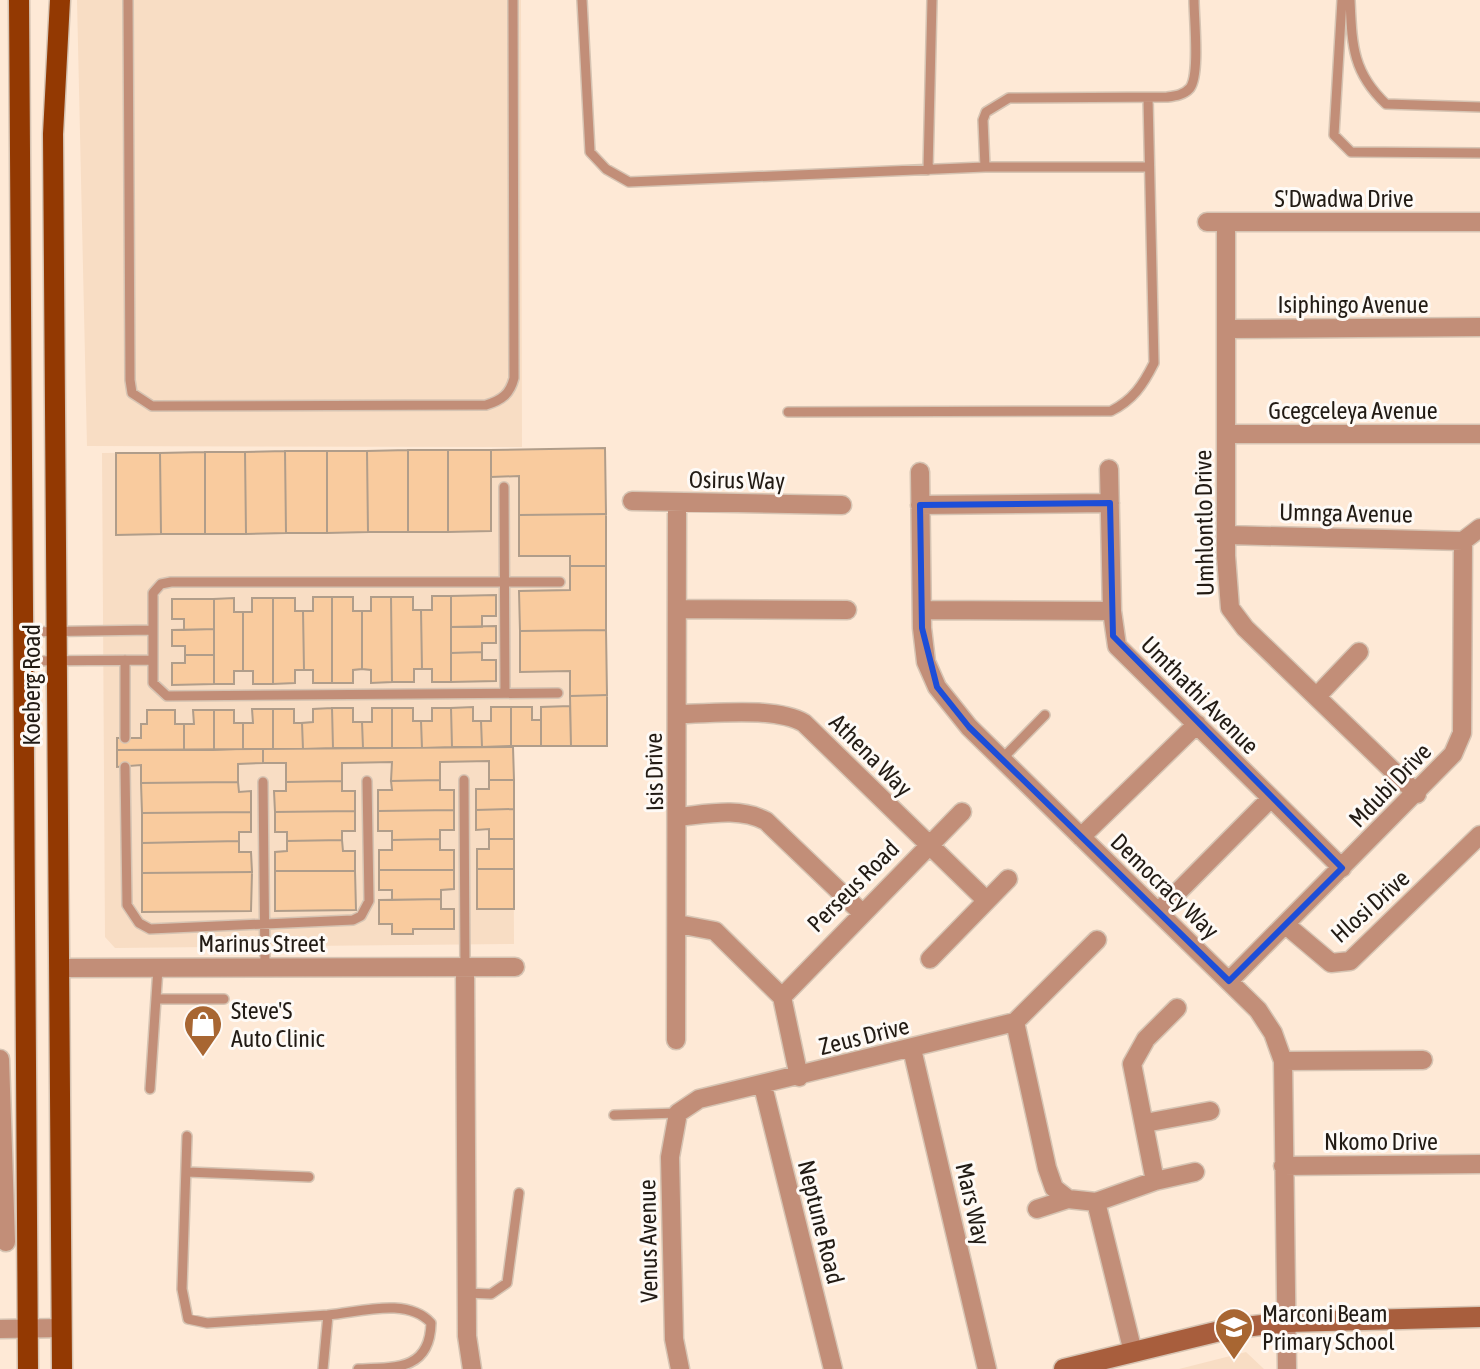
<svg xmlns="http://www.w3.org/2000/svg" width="1480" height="1369" font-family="'Asap Condensed',sans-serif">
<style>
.built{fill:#f8ddc4}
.building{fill:#f9cb9e;stroke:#b09d8a;stroke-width:2}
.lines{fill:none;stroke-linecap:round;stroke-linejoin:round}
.lane-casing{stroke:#d6c4b3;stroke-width:12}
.street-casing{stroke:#d6c4b3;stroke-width:21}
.secondary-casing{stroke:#d6c4b3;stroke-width:23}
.primary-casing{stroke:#d6c4b3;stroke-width:23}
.lane{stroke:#c28e78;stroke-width:9}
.street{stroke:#c28e78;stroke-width:18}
.secondary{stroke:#a85e3d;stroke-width:20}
.primary{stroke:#933902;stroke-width:20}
.marked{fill:none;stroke:#1d4ed8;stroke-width:6;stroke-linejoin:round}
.labels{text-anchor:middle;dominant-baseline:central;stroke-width:6;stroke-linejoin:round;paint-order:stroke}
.street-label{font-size:24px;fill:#221b14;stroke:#fefaf6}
.poi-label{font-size:24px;fill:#221b14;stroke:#fefaf6;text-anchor:start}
</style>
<rect width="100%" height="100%" fill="#fee9d6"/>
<path class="built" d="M77 0H521L522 447 87 446Z
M605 448 607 746 513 747 514 944 115 948 105 937 102 453Z
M1246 1352 1264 1369H1179Z"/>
<path class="building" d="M605 448 606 514 519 515V476L491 477V450Z
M408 450V532H368L367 451Z
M408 450H448V532H408Z
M448 450H491V531L448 532Z
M285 451 286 533 246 534 245 452Z
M285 451H327V533H286Z
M327 451H367L368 532 327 533Z
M205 452V534H161L160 453Z
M205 452H245L246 534H205Z
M116 453H160L161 534 116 535Z
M606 514V566H570V556H519V515Z
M570 566H606V630L520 631 519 591 570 590Z
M496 595V616H482V627H451V596Z
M432 596H451V682H432V669H422L421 610H432Z
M313 597H332V683H313V670H304L303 611H313Z
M332 597H353V611H362V669L353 670V683H332Z
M371 597H391L392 682 371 683V670L362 669V611H371Z
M391 597H413V610H421L422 669H414V682H392Z
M234 598V612H243V671H234V684H214V599Z
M252 598H273V684H253V671H243V612H252Z
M273 598H295V611H303L304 670H295V683L273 684Z
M172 599H214V629L184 630V619H172Z
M496 626V643H482V652L451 653V627Z
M214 629V655H185V646H172V630Z
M606 630 607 695 570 696V671L520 672V631Z
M482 652V660H496V681L451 682V653Z
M185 655H214V684L172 685V663H185Z
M607 695V746H571L570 696Z
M570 706 571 746H541V707Z
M473 707V721H481L482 747H452L451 708Z
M491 707H511V746L482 747 481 721H491Z
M511 707H532V720H541V746H511Z
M332 708H353V722H362L363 748H333Z
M332 708 333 748 303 749 302 723 313 722V709Z
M372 708H392V748H363L362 722H372Z
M392 708H413V721H421L422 748H392Z
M432 708H451L452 747 422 748 421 721H432Z
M252 709H273V749H243V723H253Z
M273 709H294V723H302L303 749H273Z
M147 710H175V724H184V750H117V738H141V724H147Z
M193 710H214V750H184V724H194Z
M214 710H234V723H243V749L214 750Z
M513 747 514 780H489V761L440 762V780L391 781 392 762 342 763V781L286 782V763H263V749Z
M263 749V763L238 764V782L141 783V765L117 767V750Z
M440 780V790H454V810L378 811V790H392L391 781Z
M489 780H514V809L476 810V789H489Z
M342 781V791H355V811L275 812 274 791H286V782Z
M238 782 239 792 251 791V812L142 813 141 783Z
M514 809V839H489V829L476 830V810Z
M454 810V830H440V839L392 840V831H378V811Z
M355 811V831H342V840L287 841V832H275V812Z
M251 812V832H239V841L142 843V813Z
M440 839V850H454V870H379V850H392V840Z
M489 839H514V869H477V849H489Z
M342 840 343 851H355V871H275V852L287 851V841Z
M239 841V852H251L252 872 142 873V843Z
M477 869H514V909H477Z
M379 870H454V889L441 890V899L392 900V890H379Z
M275 871H355L356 910 275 911Z
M252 872 251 911 142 912V873Z
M441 899V909H454V929H413V934H392V924H379V900Z"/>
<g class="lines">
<g class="lane-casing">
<path id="lane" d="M128 0 130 380 132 393 152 406 486 405C502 400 510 394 514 378L513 0
M582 0 590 152 606 169 629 182 985 167H1149
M1342 0 1334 135 1351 152 1480 153
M1350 0C1352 44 1352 72 1386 104L1480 107
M985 167 983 120 986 112 1009 98 1167 97C1175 96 1184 95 1190 88 1200 75 1194 18 1194 0
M928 170 932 0
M788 412 1111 411C1133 400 1143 385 1154 363L1148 98
M504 487 505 693
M24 632 153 630
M125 660V738
M25 661 153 660
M558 693 167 696 153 683V593L161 584 171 582H560
M1002 759 1045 715
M125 767 127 905 139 923 150 929 353 920 361 916 369 901 367 781
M464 780 465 967
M263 782 265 967
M156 999H224
M150 1089 158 968
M614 1115 678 1113
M187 1136 182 1289 188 1319 207 1323 328 1315 323 1369
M187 1172 309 1177
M467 1293 491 1294 507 1283 519 1193
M328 1315C361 1312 407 1297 431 1323 430 1369 398 1368 358 1369"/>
</g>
<g class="street-casing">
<path id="street" d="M1207 222H1480
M1226 222V556L1230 608 1245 628 1417 794
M1226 329 1480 327
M1227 434H1480
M1109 469 1112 611 1117 646 1342 868
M920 472 922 628 926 662 937 687 969 727 1258 1010 1273 1033 1283 1061 1287 1369
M632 501 842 505
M920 505 1110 503
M1227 535 1463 541
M678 609 847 610
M922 610 1112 611
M1318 695 1359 652
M677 714C712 714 775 706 804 723L986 900
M678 817C708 814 739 807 766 821L861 912
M1081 837 1197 724
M1158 912 1270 799
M678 924 715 931 782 997 799 1077
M1286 925 1331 963 1350 961 1480 835
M930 959 1008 879
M465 967 467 1336 472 1369
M59 968 515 967
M1229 981 1453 754 1462 733 1463 541 1480 528
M782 997 962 812
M1015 1022 1047 1168 1054 1188 1068 1199
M676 1040 677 503
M912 1049 987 1369
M0 1059 6 1242
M1283 1061 1423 1060
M763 1086 833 1369
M1145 1123 1210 1111
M1283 1166 1480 1164
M1155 1181 1132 1064 1146 1039 1177 1008
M1096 1202 1133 1352
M1037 1209 1068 1199 1096 1202 1155 1181 1195 1172
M0 1329 62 1328
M680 1369 674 1339 670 1157 678 1113 699 1099 1015 1022 1097 940"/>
</g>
<g class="secondary-casing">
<path id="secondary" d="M1064 1369 1228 1329 1287 1322 1480 1317"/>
</g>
<g class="primary-casing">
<path id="primary" d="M19 0 28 1369
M60 0 53 134 62 1369"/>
</g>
<use href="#lane" class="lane"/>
<use href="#street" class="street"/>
<use href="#secondary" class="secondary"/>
<use href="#primary" class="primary"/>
</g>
<path class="marked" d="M1110 503 1113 636 1342 868 1229 981 969 727 937 687 922 628 920 505Z"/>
<defs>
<g id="shop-pin" transform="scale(2)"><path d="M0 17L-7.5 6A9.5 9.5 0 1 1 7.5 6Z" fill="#a86632" stroke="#fefaf6"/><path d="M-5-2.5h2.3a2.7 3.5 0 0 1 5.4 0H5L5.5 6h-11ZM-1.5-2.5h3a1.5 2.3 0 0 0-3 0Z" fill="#fff"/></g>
<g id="school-pin" transform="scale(2)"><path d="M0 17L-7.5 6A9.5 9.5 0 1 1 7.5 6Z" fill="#a86632" stroke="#fefaf6"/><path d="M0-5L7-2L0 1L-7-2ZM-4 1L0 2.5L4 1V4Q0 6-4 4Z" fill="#fff"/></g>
</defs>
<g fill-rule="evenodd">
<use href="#shop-pin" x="203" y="1024"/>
<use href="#school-pin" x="1234" y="1327"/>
</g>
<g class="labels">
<g class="street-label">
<text x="1344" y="198">S'Dwadwa Drive</text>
<text x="1353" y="304">Isiphingo Avenue</text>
<text x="1353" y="410">Gcegceleya Avenue</text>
<text transform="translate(737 480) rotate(1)">Osirus Way</text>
<text transform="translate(1346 513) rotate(1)">Umnga Avenue</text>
<text transform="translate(1204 523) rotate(-91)">Umhlontlo Drive</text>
<text transform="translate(31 685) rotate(-90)">Koeberg Road</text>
<text transform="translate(1200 695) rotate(45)">Umthathi Avenue</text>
<text transform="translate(871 755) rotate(45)">Athena Way</text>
<text transform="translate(654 772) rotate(-91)">Isis Drive</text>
<text transform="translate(1390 785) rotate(-46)">Mdubi Drive</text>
<text transform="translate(853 886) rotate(-45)">Perseus Road</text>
<text transform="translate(1165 886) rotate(44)">Democracy Way</text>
<text transform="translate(1370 906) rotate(-42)">Hlosi Drive</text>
<text x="262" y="943">Marinus Street</text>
<text transform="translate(864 1036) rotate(-14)">Zeus Drive</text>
<text x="1381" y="1141">Nkomo Drive</text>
<text transform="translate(973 1204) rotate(77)">Mars Way</text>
<text transform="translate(821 1222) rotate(76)">Neptune Road</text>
<text transform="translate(648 1241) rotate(-91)">Venus Avenue</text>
</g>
<g class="poi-label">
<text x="231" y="1010">Steve'S<tspan x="231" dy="28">Auto Clinic</tspan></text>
<text x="1262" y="1313">Marconi Beam<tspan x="1262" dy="28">Primary School</tspan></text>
</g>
</g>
</svg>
